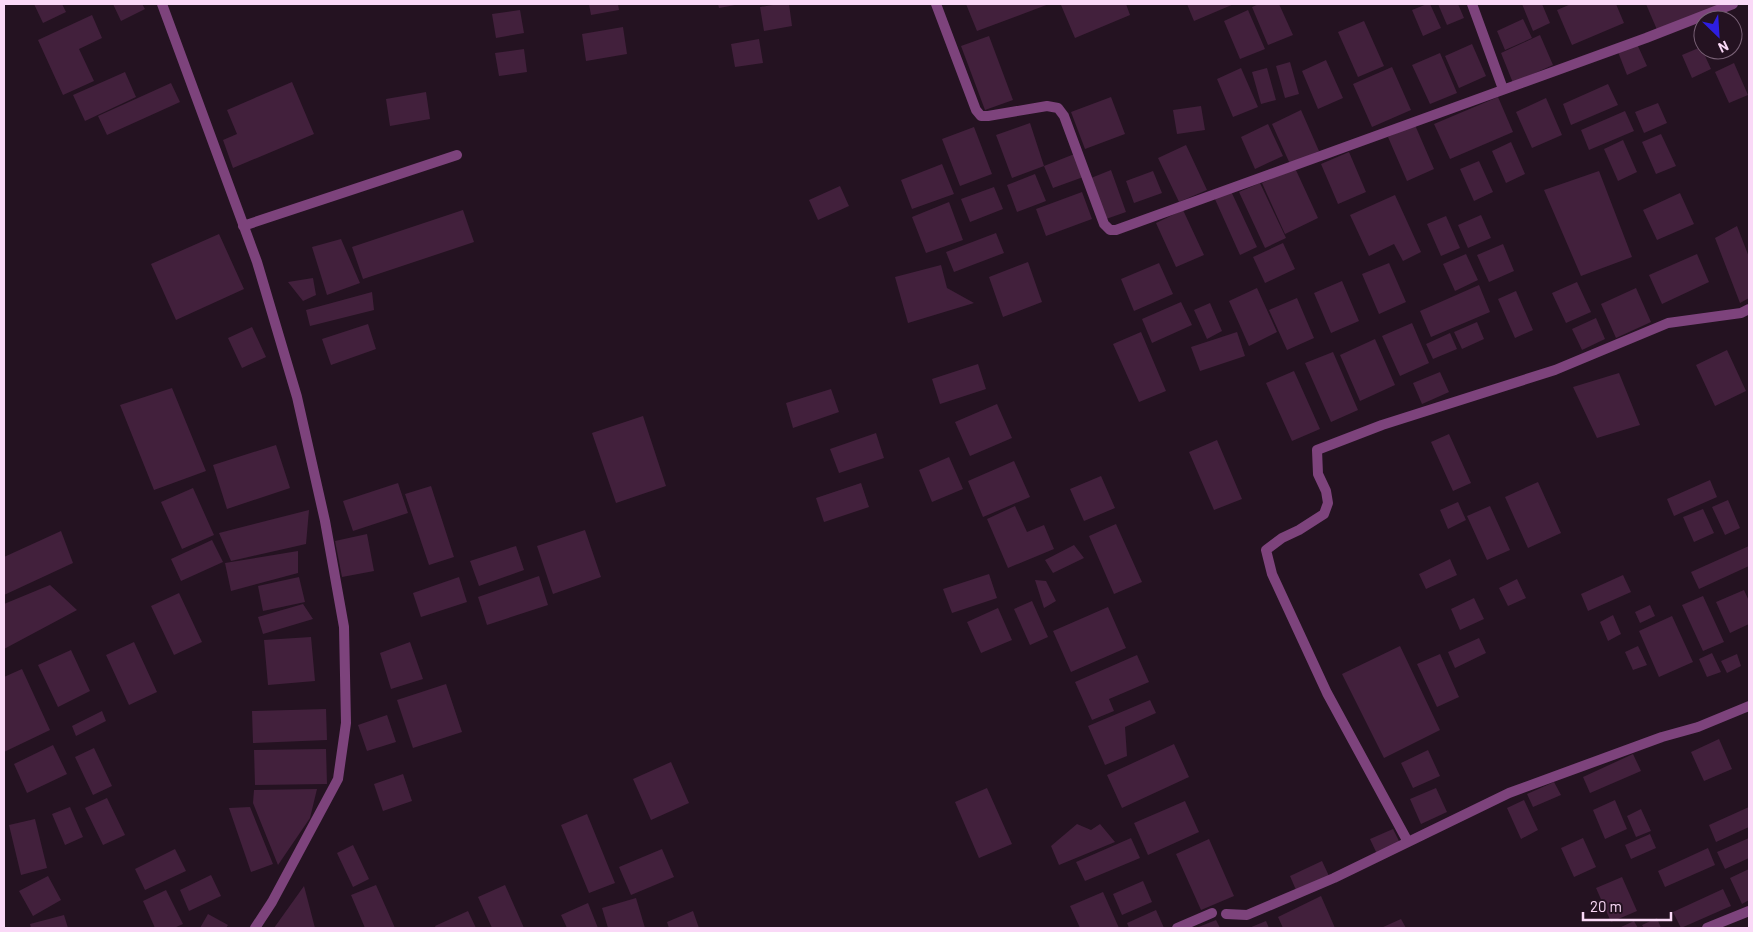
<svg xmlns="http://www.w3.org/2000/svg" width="1753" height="932" font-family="Barlow,sans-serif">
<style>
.building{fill:#42203c}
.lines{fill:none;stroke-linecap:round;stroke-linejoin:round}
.minor{stroke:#7d437c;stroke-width:10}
</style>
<rect width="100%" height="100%" fill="#241221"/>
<path class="building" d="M34 4H62L66 12 43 23Z
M113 4H142L145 9 121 21Z
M589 4H618L619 10 591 15Z
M718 4H735V5L719 8Z
M779 4H789L792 26 764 31 760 7Z
M966 4H1049L977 31Z
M1063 4H1126L1130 15 1075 38 1061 5Z
M1187 4H1234L1194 21Z
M1259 4H1279L1293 35 1268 45 1252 7Z
M1427 4H1430L1441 28 1423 36 1412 10Z
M1438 4H1458L1464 18 1447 25Z
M1522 4H1542L1550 23 1533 31Z
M1571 4H1616L1624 23 1572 45 1557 10Z
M1646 4H1722L1658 32Z
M520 10 524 33 496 38 492 14Z
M1248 10 1265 49 1240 59 1224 21Z
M92 15 102 38 79 49 94 81 63 95 38 40Z
M1523 19 1532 38 1505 50 1497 31Z
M1364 21 1384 66 1358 77 1338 32Z
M623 27 627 54 586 61 582 34Z
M1540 35 1553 65 1513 83 1501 53Z
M989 36 1013 100 985 110 961 46Z
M759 39 763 63 735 67 731 44Z
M1472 44 1486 76 1459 88 1445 56Z
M1637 44 1647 66 1627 75 1618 52Z
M1701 47 1711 69 1692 78 1682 55Z
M524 49 527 72 499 76 495 53Z
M1440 53 1457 93 1430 104 1412 65Z
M1326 60 1343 98 1318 109 1302 71Z
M1290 62 1299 94 1285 98 1276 66Z
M1734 63 1748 95 1729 103 1715 72Z
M1392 67 1411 110 1372 127 1353 84Z
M1241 68 1258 107 1233 117 1217 79Z
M1267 68 1276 100 1261 104 1252 72Z
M125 72 136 97 85 121 73 95Z
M292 82 314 134 233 168 223 140 237 134 227 110Z
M171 83 180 102 107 135 98 116Z
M1608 84 1618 105 1571 125 1563 104Z
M426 92 430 119 390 126 386 99Z
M1111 97 1125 134 1085 149 1071 112Z
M1498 97 1513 132 1450 159 1434 124Z
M1546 98 1562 135 1532 148 1516 112Z
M1658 103 1667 123 1644 133 1635 112Z
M1201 106 1205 130 1177 134 1173 110Z
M1301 110 1319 151 1290 164 1272 124Z
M1625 111 1634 131 1589 150 1581 130Z
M1030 123 1044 166 1012 178 996 135Z
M1268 124 1283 156 1255 169 1241 137Z
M1415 125 1434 169 1407 181 1388 137Z
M974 127 992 174 960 186 942 139Z
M1661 134 1676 166 1656 174 1642 142Z
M1623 140 1637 172 1618 181 1604 149Z
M1511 142 1525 174 1506 183 1492 151Z
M1186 145 1207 190 1179 202 1158 158Z
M1349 152 1366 192 1338 204 1321 164Z
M1077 153 1086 176 1053 188 1044 166Z
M1479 161 1493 192 1474 201 1460 169Z
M942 164 954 194 912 209 901 180Z
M1295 168 1318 218 1285 234 1262 183Z
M1111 170 1126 212 1106 219 1091 178Z
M1153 171 1162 193 1134 203 1126 181Z
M1599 171 1632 257 1581 276 1544 190Z
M1035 174 1046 201 1017 212 1007 185Z
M1260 183 1286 238 1265 248 1239 192Z
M840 186 849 206 818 220 809 200Z
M994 187 1003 209 970 222 961 199Z
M1230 189 1257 247 1240 255 1214 197Z
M1082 192 1092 219 1046 236 1036 209Z
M1680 193 1694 224 1657 240 1643 210Z
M1395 195 1421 252 1403 261 1394 244 1369 256 1350 215Z
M949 202 963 240 926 253 912 217Z
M463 210 474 242 363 279 352 247Z
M1183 210 1204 255 1176 267 1156 223Z
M1481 215 1491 238 1468 248 1458 225Z
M1446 216 1460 248 1441 256 1427 224Z
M1737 226 1749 257V298L1740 303 1715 238Z
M996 233 1004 253 954 272 946 252Z
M219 234 244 289 176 320 151 264Z
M341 239 360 283 327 295 312 247Z
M1283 243 1295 269 1265 283 1253 257Z
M1503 244 1514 271 1489 282 1477 255Z
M1466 254 1478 280 1455 291 1443 264Z
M1697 254 1709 282 1662 304 1649 275Z
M1028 262 1042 302 1003 317 989 277Z
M1159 263 1173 294 1134 311 1121 279Z
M1389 263 1406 302 1379 314 1362 274Z
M941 265 947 288 974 303 908 323 895 277Z
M313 278 316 295 303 301 288 282Z
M1342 281 1359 321 1331 333 1314 293Z
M1577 282 1591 312 1566 323 1552 293Z
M1479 285 1490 312 1431 337 1420 311Z
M1257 288 1277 332 1249 346 1229 301Z
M1636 288 1651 322 1616 338 1601 304Z
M1516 291 1533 330 1515 338 1498 299Z
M372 292 374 310 310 326 306 310Z
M1297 298 1314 338 1287 350 1269 310Z
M1181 302 1192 325 1152 343 1142 319Z
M1210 303 1222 331 1207 339 1194 310Z
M1596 318 1605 339 1582 350 1572 329Z
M1477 322 1484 339 1462 349 1454 332Z
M1412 323 1429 363 1400 376 1382 336Z
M368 324 376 349 331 365 322 339Z
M252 327 266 357 242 368 228 338Z
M1141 332 1166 391 1139 402 1113 344Z
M1237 332 1245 356 1200 371 1191 347Z
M1450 333 1457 349 1433 359 1426 344Z
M1375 339 1395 385 1360 401 1340 355Z
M1727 350 1746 391 1715 406 1696 365Z
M1333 352 1358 410 1331 422 1305 363Z
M978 364 986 389 940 404 932 379Z
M1294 371 1320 429 1292 441 1266 383Z
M1440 372 1449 392 1422 404 1413 383Z
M1619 373 1640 425 1597 438 1573 387Z
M172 388 206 471 154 490 120 405Z
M831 389 839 412 793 428 786 403Z
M997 404 1012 438 970 456 955 422Z
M643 416 666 486 616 503 592 433Z
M876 433 884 458 839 473 830 449Z
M1449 434 1471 483 1453 491 1431 442Z
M1217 440 1242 499 1214 510 1189 452Z
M276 445 290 488 227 509 213 465Z
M949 457 963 489 932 502 919 470Z
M1014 461 1030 497 983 517 968 481Z
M1101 476 1115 508 1084 521 1070 489Z
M1710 480 1717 497 1674 516 1667 499Z
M1538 482 1561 533 1528 548 1505 497Z
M398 483 408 513 353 531 343 501Z
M861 483 869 507 824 522 816 498Z
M431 486 454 557 429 565 405 494Z
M193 488 214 535 182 549 161 502Z
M1728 500 1740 528 1725 535 1712 507Z
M1458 502 1466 520 1448 529 1440 510Z
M1015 506 1027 532 1044 525 1054 549 1008 568 987 519Z
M1490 506 1510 550 1487 560 1467 516Z
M1703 509 1714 533 1694 542 1683 517Z
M309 510 306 544 231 561 219 533Z
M1116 524 1142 582 1114 594 1089 536Z
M585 530 601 577 553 594 537 546Z
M61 531 73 563 4 595V557Z
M367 534 374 571 342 577 335 541Z
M212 540 223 562 181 581 171 559Z
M1074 545 1084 558 1053 573 1045 560Z
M516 546 524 570 479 586 470 561Z
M1749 546V566L1699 589 1691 572Z
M298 551V573L231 591 225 563Z
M1450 559 1457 575 1426 589 1419 574Z
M989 574 997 598 952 613 943 589Z
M1623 575 1631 592 1588 611 1581 594Z
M539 576 548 605 487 625 478 597Z
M299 577 305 602 263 611 258 586Z
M459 577 467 602 421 617 413 593Z
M1517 579 1526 598 1508 606 1499 588Z
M1035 580 1046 581 1056 601 1044 608Z
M50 585 77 610 4 649V604Z
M1744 590 1749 601V624L1730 633 1716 602Z
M179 593 202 642 174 655 151 606Z
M1703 596 1724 642 1703 651 1682 605Z
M1474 598 1484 619 1460 630 1451 609Z
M1032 601 1048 637 1030 645 1014 609Z
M303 604 313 619 263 634 258 617Z
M1650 605 1655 616 1640 623 1635 612Z
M1108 607 1126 648 1071 672 1053 631Z
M998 608 1012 640 981 653 967 622Z
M1613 615 1621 634 1608 641 1600 622Z
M1672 616 1693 662 1659 677 1639 631Z
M311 637 315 681 268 685 264 640Z
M1479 638 1486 653 1455 668 1448 652Z
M134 642 157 692 129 705 106 655Z
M410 642 423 679 391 689 380 653Z
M1400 646 1440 730 1384 758 1342 674Z
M1638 646 1647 665 1633 670 1625 652Z
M71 650 90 691 58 707 38 665Z
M1712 653 1721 672 1707 677 1699 659Z
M1440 654 1459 697 1437 707 1417 664Z
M1737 654 1741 666 1727 673 1721 661Z
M1137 655 1149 682 1109 699 1114 711 1092 720 1075 682Z
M22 669 50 730 4 752V677Z
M446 684 462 732 413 748 397 700Z
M1150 700 1156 713 1125 727 1127 756 1105 765 1088 726Z
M326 709 327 740 253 743 252 711Z
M102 711 106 721 76 736 72 726Z
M387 715 396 742 367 751 358 725Z
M1719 739 1732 769 1704 781 1691 752Z
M1174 744 1189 777 1122 808 1107 775Z
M53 745 67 774 27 793 14 764Z
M94 748 112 786 93 795 75 757Z
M326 749 327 784 255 785 254 750Z
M1428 750 1440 776 1413 788 1401 763Z
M1633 754 1641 771 1590 793 1583 777Z
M671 762 689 803 651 820 633 779Z
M403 774 412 801 383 811 374 784Z
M1554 782 1561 795 1533 807 1527 794Z
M987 788 1012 844 979 858 955 802Z
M1436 788 1447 812 1421 824 1410 799Z
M317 789 310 818 278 865 253 803 254 790Z
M107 798 125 835 103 845 85 808Z
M1524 800 1538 830 1521 839 1507 808Z
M1615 800 1627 829 1605 839 1593 810Z
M1185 801 1199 832 1148 855 1134 823Z
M70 807 83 837 65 845 52 814Z
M250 807 273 864 251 872 229 808Z
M1749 807V827L1716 842 1709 825Z
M1641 809 1651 831 1636 837 1627 816Z
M587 814 615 883 589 893 561 825Z
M35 819 47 868 21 875 9 825Z
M1077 824 1091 830 1100 824 1115 842 1059 865 1051 846Z
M1393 829 1400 843 1377 854 1370 839Z
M1650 834 1656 848 1631 859 1625 845Z
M1131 838 1140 858 1085 881 1076 862Z
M1583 838 1596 867 1574 877 1561 848Z
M1749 838V858L1725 869 1717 852Z
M1209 839 1234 896 1201 910 1176 854Z
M353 845 369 879 353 887 337 853Z
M1708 848 1715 865 1665 887 1658 871Z
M175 849 186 871 145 890 135 869Z
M662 849 674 877 631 895 619 867Z
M1322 861 1329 876 1296 890 1290 876Z
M1749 869V900L1742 904 1730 878Z
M211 875 221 896 189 911 180 890Z
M48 876 61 900 33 916 19 891Z
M1622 877 1637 911 1611 922 1596 888Z
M1143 881 1152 902 1122 915 1113 894Z
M376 885 395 928H365L351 895Z
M505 885 524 928H492L478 897Z
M304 886 315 928H274Z
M1723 889 1731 906 1681 928 1673 912Z
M166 890 183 924 174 928H155L143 901Z
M1103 892 1119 928H1080L1070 906Z
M1321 896 1335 928H1283L1278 917Z
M636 898 645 928H608L602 908Z
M588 903 598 928H567L561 915Z
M1156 910 1164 928H1129L1127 923Z
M468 911 476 928H436L435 926Z
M693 911 699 928H669L667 922Z
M208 914 228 925 226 928H200Z
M64 915 68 928H31L30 924Z
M1657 918 1661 928H1644L1642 925Z
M1401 919 1406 928H1381Z
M1216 920 1220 928H1196Z
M1266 921 1269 928H1249Z
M1634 921 1638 928H1619Z"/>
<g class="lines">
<path class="minor" d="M162 4 257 262 297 397 325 521 344 627 346 723 338 779 272 902 255 928
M936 4 976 110 981 116H988L1047 106 1058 108 1064 116 1104 224 1110 230H1116L1646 38 1733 4
M1472 4 1503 89
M243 226 457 155
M1408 842 1327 693 1272 574 1266 550 1282 538 1299 530 1324 514 1328 503 1326 491 1318 474 1317 450 1382 425 1555 370 1668 323 1741 313 1749 309
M1226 914 1247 915 1334 878 1509 793 1662 737 1698 727 1749 706
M1177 928 1212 913
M1707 928 1749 911"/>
</g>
<rect width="1753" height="932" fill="none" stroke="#fad9f7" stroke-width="10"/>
<g transform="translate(1718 35) rotate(155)"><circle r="24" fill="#241221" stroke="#7a6277"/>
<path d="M0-4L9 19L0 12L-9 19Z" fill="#2d1ee1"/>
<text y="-8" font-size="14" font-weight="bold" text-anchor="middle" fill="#fad9f7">N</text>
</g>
<path d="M1583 912v8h88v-8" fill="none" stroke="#fad9f7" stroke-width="2.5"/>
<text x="1590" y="912" font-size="15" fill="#fad9f7" stroke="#241221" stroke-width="4" paint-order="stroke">20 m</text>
</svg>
